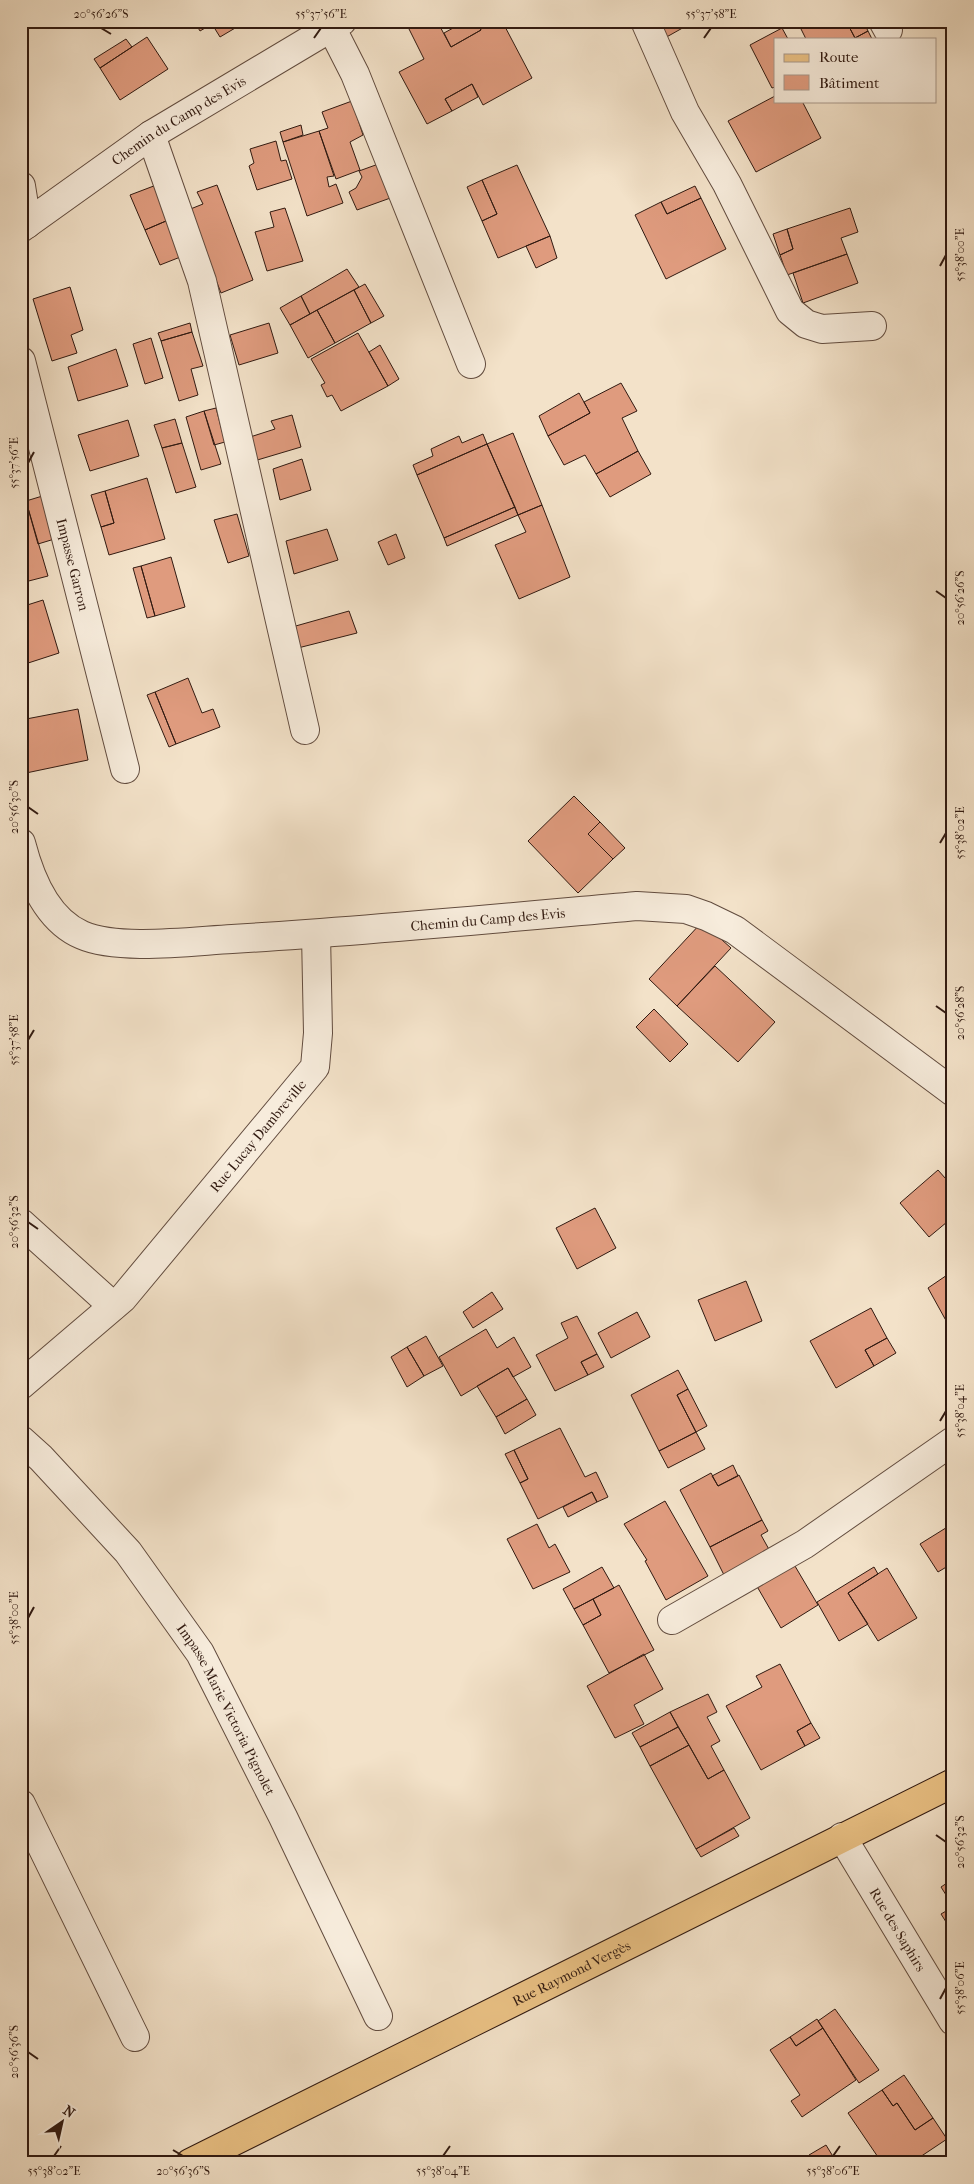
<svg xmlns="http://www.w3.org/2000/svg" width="974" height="2184" font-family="'IM FELL French Canon',serif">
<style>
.building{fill:#df9b7e;stroke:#311a11}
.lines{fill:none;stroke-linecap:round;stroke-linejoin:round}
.minor-casing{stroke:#624c3f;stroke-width:30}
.major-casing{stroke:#311a11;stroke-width:30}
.minor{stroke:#f7ecdc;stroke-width:28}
.major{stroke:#eac184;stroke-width:28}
.ticks{fill:none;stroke:#311a11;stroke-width:2}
.labels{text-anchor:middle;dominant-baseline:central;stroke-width:4.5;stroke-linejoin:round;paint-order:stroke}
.street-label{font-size:14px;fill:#311a11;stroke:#f7ecdc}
.neatline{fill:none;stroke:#311a11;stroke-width:2}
.ticks-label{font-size:12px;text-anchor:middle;fill:#311a11}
</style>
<rect width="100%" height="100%" fill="#f3e2c9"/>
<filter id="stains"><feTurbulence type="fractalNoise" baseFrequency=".004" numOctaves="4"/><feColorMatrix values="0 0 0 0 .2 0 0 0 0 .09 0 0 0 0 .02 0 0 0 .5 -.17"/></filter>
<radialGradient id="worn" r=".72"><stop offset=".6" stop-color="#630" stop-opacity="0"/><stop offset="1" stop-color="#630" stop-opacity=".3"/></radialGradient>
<path class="building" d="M194 21H217L200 31Z
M217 21H247L220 37 212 24Z
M410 21H437L451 47 481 30 476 21H502L532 78 483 105 472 84 445 99 452 111 427 124 399 72 424 59 406 23Z
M466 21H476L481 30 451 47 444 33Z
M654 21H695L663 39Z
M801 21H846L855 38 868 31 872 39H806L798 23Z
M846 21H863L868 31 855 38Z
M782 28 788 39H775V87L772 88 750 45Z
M147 37 168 69 120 100 100 68Z
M126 39 132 47 100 68 94 59Z
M472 84 478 97 452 111 445 99Z
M775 96V101H802L821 138 756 172 728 121Z
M352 101 363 135 350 142 360 170 336 179 319 131 328 128 322 112Z
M301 125 303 135 283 142 280 132Z
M319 131 334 176 327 177 329 187 336 184 343 203 307 216 283 142Z
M276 141 281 161 286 160 292 179 257 190 249 166 254 163 250 149Z
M384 162 396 196 357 210 349 192 356 188 362 177 359 171Z
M517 165 550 236 498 258 482 221 497 214 482 180Z
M482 180 497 214 482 221 467 187Z
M159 184 173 218 145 230 130 195Z
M217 185 253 280 221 293 206 254 183 212 203 204 197 192Z
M695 186 701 198 667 214 661 202Z
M701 198 726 249 666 279 635 215 661 202 667 214Z
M285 208 303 261 267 271 255 232 274 227 270 212Z
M850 208 858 232 841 238 847 254 787 275 780 255 793 249 787 229Z
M173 218 188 254 160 265 145 230Z
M787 229 793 249 780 255 773 234Z
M550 236 557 258 536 268 526 246Z
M847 254 858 283 803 303 793 273Z
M347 269 359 287 310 314 301 296Z
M365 284 384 316 371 323 354 290Z
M70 287 83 330 71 335 77 353 52 361 33 299Z
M354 290 371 323 335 343 317 310Z
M301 296 310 314 290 325 280 308Z
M317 310 335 343 308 358 290 325Z
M190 323 192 332 161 341 158 333Z
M269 323 278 353 239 365 230 335Z
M192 332 203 366 191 369 198 395 179 401 161 341Z
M358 333 388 386 341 411 332 395 327 397 321 385 325 383 311 359Z
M151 338 163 378 145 384 133 344Z
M380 345 399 379 388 386 369 352Z
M116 349 128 386 78 401 68 367Z
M621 383 637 411 622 418 638 451 596 474 585 455 564 465 548 436 590 413 584 402Z
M579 393 590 413 548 436 539 416Z
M216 408 225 442 214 445 204 411Z
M204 411 221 464 201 470 186 417Z
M292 415 301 447 254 461 247 438 275 429 271 421Z
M175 419 182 443 162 448 154 425Z
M128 420 139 456 90 471 78 435Z
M513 433 542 505 518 515 487 444Z
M483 434 487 444 417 475 413 465 433 456 431 449 459 436 462 443Z
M182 443 196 487 176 493 162 448Z
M487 444 515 507 444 538 417 475Z
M638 451 651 474 610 497 596 474Z
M302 459 311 490 280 500 273 469Z
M147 478 165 539 109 555 101 527 114 523 105 491Z
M105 491 114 523 101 527 91 495Z
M49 494 61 537 38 544 26 501Z
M26 501 48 576 21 583V503Z
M542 505 570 577 519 599 495 545 526 532 518 515Z
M515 507 518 515 447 546 444 538Z
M237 514 249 556 228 563 214 520Z
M327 529 338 560 294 574 286 541Z
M396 534 405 558 388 565 378 542Z
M171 557 185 607 155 616 141 566Z
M141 566 155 616 147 618 133 568Z
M43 600 59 653 22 665 21 607Z
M349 611 357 633 290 650 285 629Z
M188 678 202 713 213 709 220 727 176 744 155 692Z
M155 692 176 744 169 747 147 695Z
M78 709 88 760 26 773 21 751V720Z
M574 796 600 822 588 834 613 859 578 893 528 841Z
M600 822 625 848 613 859 588 834Z
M702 922 731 948 677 1006 649 979Z
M715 966 775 1022 738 1062 677 1006Z
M654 1009 688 1044 670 1062 636 1027Z
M938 1170 953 1187V1217L929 1237 900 1203Z
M595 1208 616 1248 577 1269 556 1228Z
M953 1271V1323L949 1326 928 1288Z
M746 1281 762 1321 715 1341 698 1300Z
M492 1292 503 1309 473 1328 463 1312Z
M871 1308 887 1338 865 1350 874 1366 836 1388 810 1341Z
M637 1312 650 1337 611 1358 598 1333Z
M577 1316 597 1354 581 1362 588 1375 555 1391 536 1355 568 1338 561 1323Z
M486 1329 497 1348 514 1337 531 1367 513 1377 508 1368 461 1396 439 1357Z
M426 1336 443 1366 424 1376 407 1347Z
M887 1338 896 1353 874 1366 865 1350Z
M407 1347 424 1376 407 1387 391 1357Z
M597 1354 604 1367 588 1375 581 1362Z
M508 1368 527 1399 496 1417 477 1386Z
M678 1370 688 1389 677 1395 696 1432 659 1451 631 1395Z
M688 1389 707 1426 696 1432 677 1395Z
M527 1399 536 1415 505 1434 496 1417Z
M560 1428 585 1477 596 1472 608 1497 597 1502 592 1492 538 1519 520 1483 528 1479 514 1450Z
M696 1432 705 1449 668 1468 659 1451Z
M514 1450 528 1479 520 1483 505 1454Z
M733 1465 738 1476 718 1486 712 1476Z
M711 1473 718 1486 739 1475 762 1520 710 1547 680 1490Z
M592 1492 597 1502 568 1517 563 1507Z
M665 1501 708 1576 666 1600 645 1561 647 1560 624 1524Z
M762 1520 768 1531 761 1535 771 1553 725 1577 710 1547Z
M537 1524 549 1548 555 1544 570 1572 533 1589 507 1539Z
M949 1526 953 1531V1563L938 1572 920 1544Z
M792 1561 818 1605 781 1628 755 1583Z
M602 1567 614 1588 574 1609 563 1589Z
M874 1567 878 1574 848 1593 868 1624 839 1641 817 1602Z
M887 1568 917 1618 878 1641 848 1593Z
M619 1585 654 1650 609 1673 583 1625 601 1615 593 1599Z
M593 1599 601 1615 583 1625 574 1609Z
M644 1654 663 1689 634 1705 644 1724 615 1738 587 1686Z
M780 1664 811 1723 797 1731 805 1746 761 1770 726 1706 762 1687 756 1676Z
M708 1694 717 1712 707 1717 720 1741 711 1746 724 1770 708 1779 670 1712Z
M670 1712 678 1727 640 1747 632 1733Z
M811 1723 820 1738 805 1746 797 1731Z
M678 1727 689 1745 650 1766 640 1747Z
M689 1745 708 1779 724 1770 750 1818 696 1849 650 1766Z
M734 1828 739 1836 701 1857 696 1849Z
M953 1879V1906L941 1887Z
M953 1907V1933L941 1914Z
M835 2009 879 2070 859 2083 818 2021Z
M817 2019 823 2028 796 2046 790 2037Z
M823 2028 856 2080 802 2117 791 2101 800 2095 770 2050 790 2037 796 2046Z
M904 2075 933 2118 915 2130 897 2103 893 2106 882 2090Z
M882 2090 893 2106 897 2103 915 2130 933 2118 947 2139 911 2163H882L848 2113Z
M826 2145 837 2163H813L809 2155Z"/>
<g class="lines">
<g class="minor-casing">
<g id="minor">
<path d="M328 21 355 74 471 364"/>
<path d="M645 21 685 112 727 184 790 311 806 324 822 329 872 326"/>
<path d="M883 21 888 30"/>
<path d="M151 135 202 281 305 730"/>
<path d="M21 186 27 224"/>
<path id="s1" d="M21 228 151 135 342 21"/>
<path id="s2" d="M21 361 125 769"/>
<path id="s3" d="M21 843C30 878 47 920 82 935 118 951 193 941 232 939 367 931 502 918 637 906L686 909 706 916 735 930 953 1092"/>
<path d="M21 1223 113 1306"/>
<path id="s4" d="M21 1385 123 1298 315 1067 318 1033 316 934"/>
<path id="s5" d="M21 1440 41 1458 128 1552 200 1653 283 1817 378 2016"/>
<path d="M672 1620 805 1544 953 1441"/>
<path d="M21 1804 135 2037"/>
<path id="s6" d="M842 1837 953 2021"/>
</g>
</g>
<g class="major-casing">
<g id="major">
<path id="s7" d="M190 2163 953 1783"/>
</g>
</g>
<use href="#minor" class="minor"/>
<use href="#major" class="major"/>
</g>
<path class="ticks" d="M101 28 111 34M314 38 321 28M704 38 711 28M940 266 946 255M28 463 34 452M936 591 946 598M28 807 38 814M940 843 946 833M936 1006 946 1013M28 1040 34 1030M28 1222 38 1229M940 1421 946 1411M28 1618 34 1607M936 1835 946 1842M940 1999 946 1988M28 2052 38 2059M173 2150 183 2156M54 2156 61 2146M443 2156 450 2146M833 2156 840 2146"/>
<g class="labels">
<g class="street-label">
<text stroke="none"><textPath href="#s1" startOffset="191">Chemin du Camp des Evis</textPath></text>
<text stroke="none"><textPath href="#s2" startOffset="210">Impasse Garron</textPath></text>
<text stroke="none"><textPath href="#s3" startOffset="522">Chemin du Camp des Evis</textPath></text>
<text stroke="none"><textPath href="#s4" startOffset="345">Rue Lucay Dambreville</textPath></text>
<text stroke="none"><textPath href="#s5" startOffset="341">Impasse Marie Victoria Pignolet</textPath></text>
<text stroke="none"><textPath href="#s6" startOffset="108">Rue des Saphirs</textPath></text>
<text stroke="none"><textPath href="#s7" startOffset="426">Rue Raymond Vergès</textPath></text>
</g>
</g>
<rect width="974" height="2184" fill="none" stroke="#f3e2c9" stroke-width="55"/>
<rect x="774" y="38" width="162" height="65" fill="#f7ecdc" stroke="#a8988b"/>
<rect x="784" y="54" width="25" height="8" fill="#eac184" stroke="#a8988b"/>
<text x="819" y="62" font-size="15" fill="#311a11">Route</text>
<rect x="784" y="75" width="25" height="15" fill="#df9b7e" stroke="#a8988b"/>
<text x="819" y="88" font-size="15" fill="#311a11">Bâtiment</text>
<g transform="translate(62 2122) rotate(34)" stroke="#f7ecdc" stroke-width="4" paint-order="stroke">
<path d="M0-4L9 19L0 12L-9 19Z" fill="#311a11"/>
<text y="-8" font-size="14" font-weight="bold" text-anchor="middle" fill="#311a11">N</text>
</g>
<rect x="28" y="28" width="918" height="2128" class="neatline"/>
<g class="ticks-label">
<text x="101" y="18">20°56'26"S</text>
<text x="321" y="18">55°37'56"E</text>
<text x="711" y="18">55°37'58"E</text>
<text transform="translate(960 255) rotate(-90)" y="4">55°38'00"E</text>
<text transform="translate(14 463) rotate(-90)" y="4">55°37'56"E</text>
<text transform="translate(960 598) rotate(-90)" y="4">20°56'26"S</text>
<text transform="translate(14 807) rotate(-90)" y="4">20°56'30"S</text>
<text transform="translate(960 833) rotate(-90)" y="4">55°38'02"E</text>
<text transform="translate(960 1013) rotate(-90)" y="4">20°56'28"S</text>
<text transform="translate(14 1040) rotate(-90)" y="4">55°37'58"E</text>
<text transform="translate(14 1222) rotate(-90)" y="4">20°56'32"S</text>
<text transform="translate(960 1411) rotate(-90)" y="4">55°38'04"E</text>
<text transform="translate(14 1618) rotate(-90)" y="4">55°38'00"E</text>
<text transform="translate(960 1842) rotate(-90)" y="4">20°56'32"S</text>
<text transform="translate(960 1988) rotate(-90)" y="4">55°38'06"E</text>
<text transform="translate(14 2052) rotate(-90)" y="4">20°56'36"S</text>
<text x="54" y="2175">55°38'02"E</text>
<text x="183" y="2175">20°56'36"S</text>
<text x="443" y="2175">55°38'04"E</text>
<text x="833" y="2175">55°38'06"E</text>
</g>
<rect width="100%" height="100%" filter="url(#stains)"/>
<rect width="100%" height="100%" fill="url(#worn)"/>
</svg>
